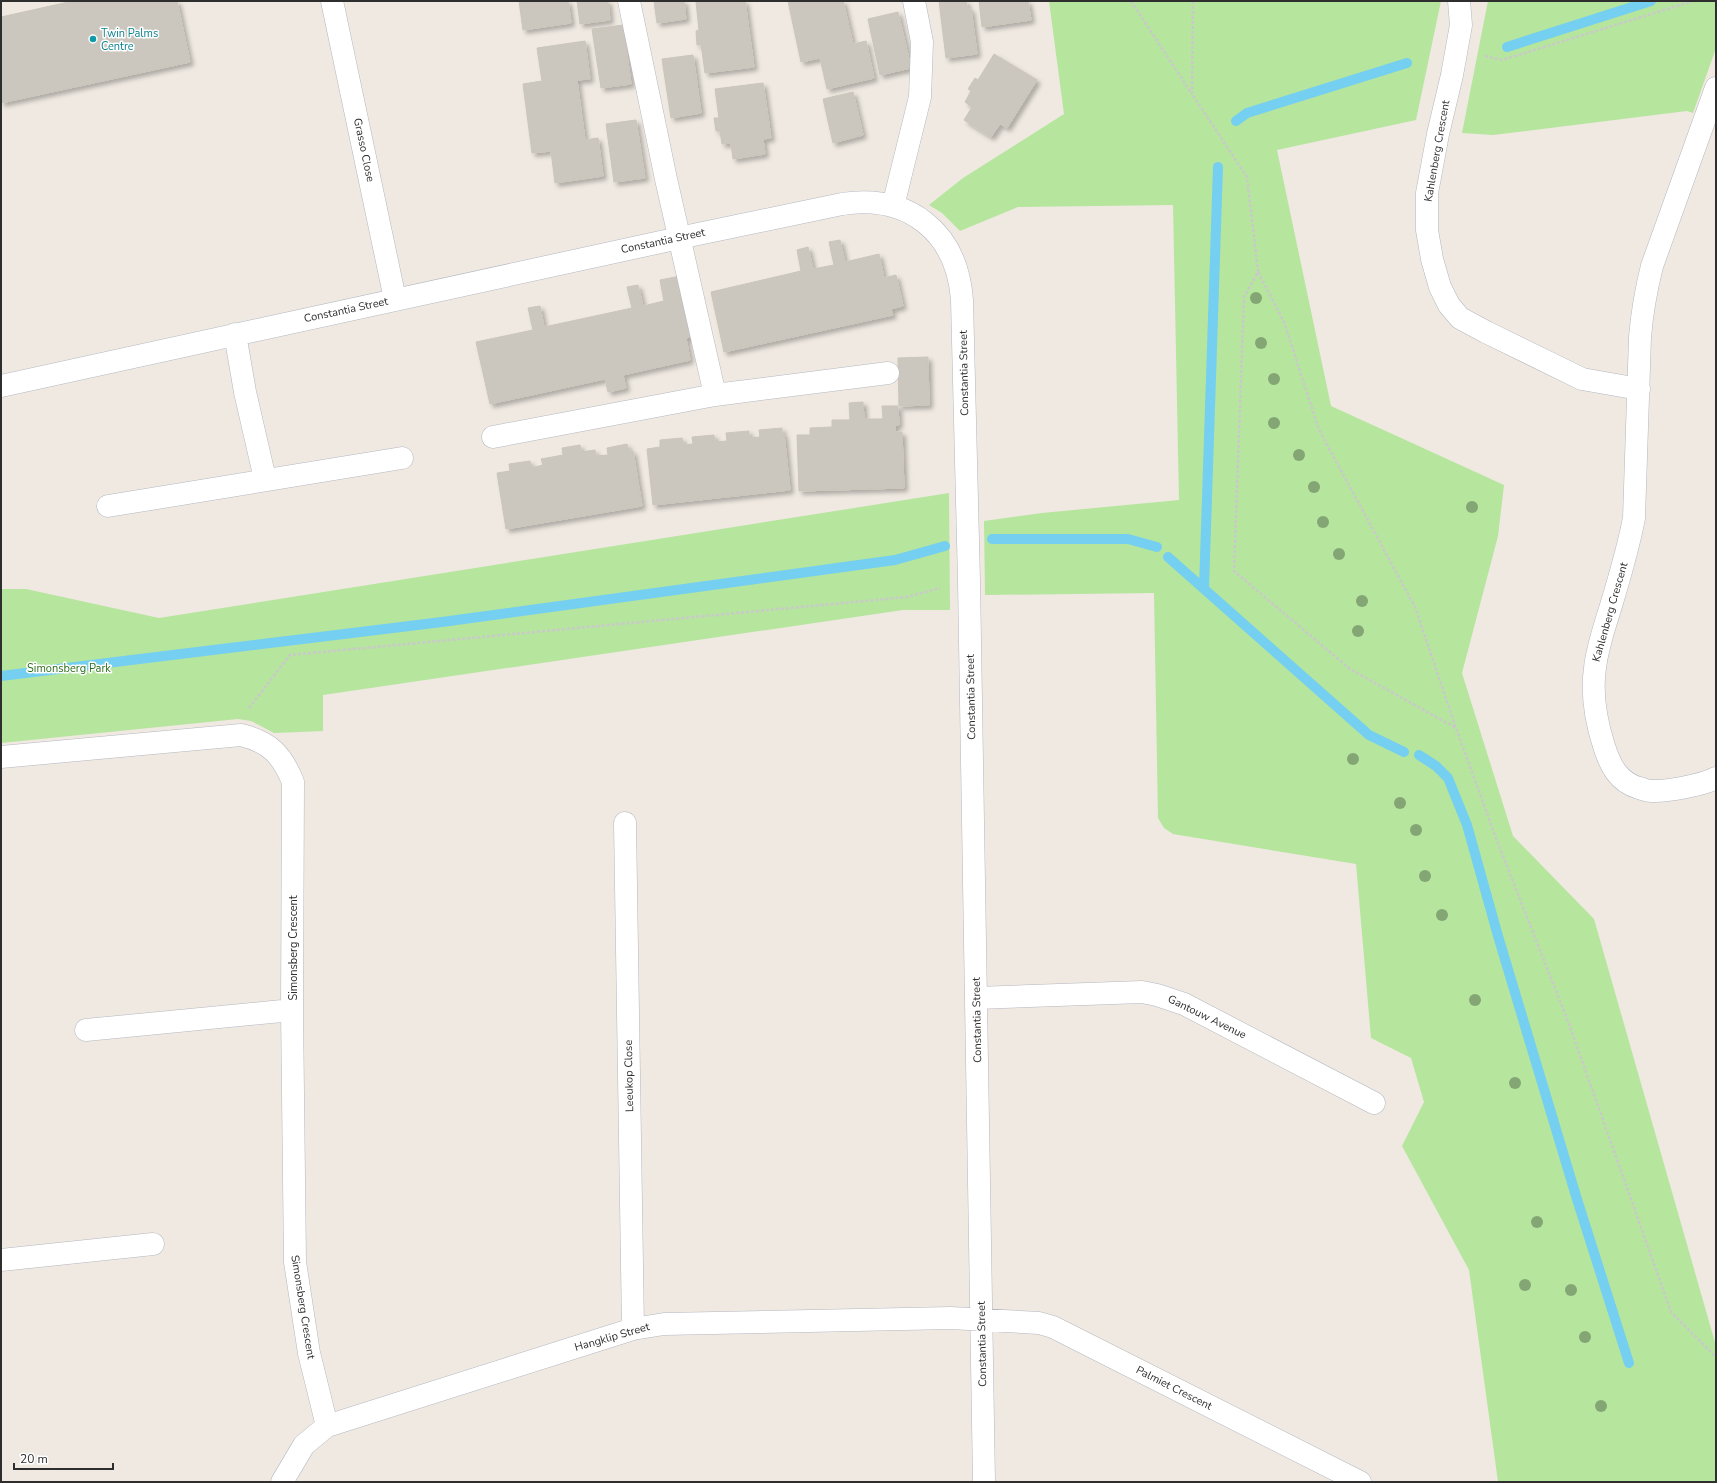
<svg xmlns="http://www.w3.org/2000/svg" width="1717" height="1483" font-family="'Nunito Sans',sans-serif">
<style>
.green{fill:#b6e59e}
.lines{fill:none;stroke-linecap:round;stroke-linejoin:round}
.stream{stroke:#75cff0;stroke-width:10}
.building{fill:#cbc7bf;stroke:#cbc5ba;filter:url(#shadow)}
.minor-casing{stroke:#b4b7c1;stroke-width:23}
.path{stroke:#c9c9c9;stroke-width:2.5;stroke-dasharray:3 2;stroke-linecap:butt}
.minor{stroke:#fff;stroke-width:22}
.tree{fill:#84a574}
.culture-dot{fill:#0f9aa8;stroke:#fff;stroke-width:1.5}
.labels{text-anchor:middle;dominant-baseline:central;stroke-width:3;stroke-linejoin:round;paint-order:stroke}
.culture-label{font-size:11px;fill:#0d838f;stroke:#fff;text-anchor:start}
.street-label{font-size:11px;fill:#2e2e2e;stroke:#fff}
.park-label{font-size:11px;fill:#2c6e1b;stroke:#fff}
</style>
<defs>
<filter id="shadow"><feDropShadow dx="3.5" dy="3.5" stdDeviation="2" flood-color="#0004"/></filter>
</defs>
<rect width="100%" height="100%" fill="#efe9e1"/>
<path class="green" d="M1049 1H1441L1416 120 1277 150 1331 406 1504 485 1498 536 1462 673 1513 836 1594 919 1716 1346V1482H1498L1469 1270 1402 1146 1424 1102 1411 1058 1371 1038 1356 864 1173 834 1164 828 1158 818 1154 593 985 595 984 521 1042 513 1179 500 1173 205 1018 207 960 231 942 213 929 205 963 178 1064 114Z
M1488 1H1716V48L1693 113 1687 111 1493 135 1462 133Z
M949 493 950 610H903L323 695V731L274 733 251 721 238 719 1 743V589H26L159 618Z"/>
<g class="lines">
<path class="stream" d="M1507 47 1651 1
M1236 121 1247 113 1407 63
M992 539H1128L1157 547
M1168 557 1369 735 1404 752
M1204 588 1218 167
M1 676 442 622 895 560 945 546
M1419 755 1436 766 1448 778 1467 825 1498 936 1576 1196 1629 1363"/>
</g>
<path class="building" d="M73 1H177L190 62 1 103V17Z
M519 1H568L571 23 523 30Z
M577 1H608L610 20 580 24Z
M654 1H684L686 19 657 23Z
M705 1H745L754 67 705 73 701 44 697 45 696 31 699 30 696 2Z
M788 1H843L853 44 866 41 874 78 827 89 820 58 801 62Z
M939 1H966L968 9H971L977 54 946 58Z
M979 1H1028L1031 20 982 27Z
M898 12 911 68 880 75 868 19Z
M623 25 631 84 601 88 592 29Z
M585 41 590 79 577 80 585 140 598 138 603 176 555 183 551 151 532 153 523 84 542 81 537 48Z
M994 54 1037 80 1007 128 1000 124 991 137 964 120 972 107 965 102 971 91 968 89 975 78 978 80Z
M693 55 701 113 671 118 662 59Z
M763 83 771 138 763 139 765 154 733 159 731 143 722 144 720 131H716L714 118H719L715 89Z
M853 92 863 135 833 143 823 99Z
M636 120 645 178 614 182 606 124Z
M840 240 845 262 879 254 884 278 896 275 903 306 891 309 893 315 724 352 711 292 801 271 797 250 808 247 813 269 834 265 829 242Z
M686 275 699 335 686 338 690 360 623 375 626 388 608 392 605 379 490 404 476 342 533 330 528 308 540 306 544 327 632 308 627 287 638 285 643 306 664 301 660 280Z
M928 357 929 405 899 406 898 358Z
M863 402 864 419H883L882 406H898L899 425H895V432H902L904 488 799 491 797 435H810V428L832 427V420H850L849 403Z
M782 428V435L784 434 790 490 653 505 647 449 660 447V440L682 438 683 445 693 444 692 437 714 435 715 442 727 441 726 433 749 431V438L760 437 759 430Z
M627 444 629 451H633L642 506 506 529 497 473 510 471 509 464 530 461 531 468 543 465 541 459 563 455 562 448 580 445 581 452 595 450 596 456 608 455 607 448Z"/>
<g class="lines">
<g class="minor-casing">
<path id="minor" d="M332 1 395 299
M629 1 666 179 715 395
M1459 1 1461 25 1452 75 1438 134 1427 193V230L1432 259 1440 287 1449 305 1460 318 1486 332 1582 379 1639 389
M1716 88 1652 266C1646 290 1642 313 1640 337L1634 518C1628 550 1619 579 1610 609 1604 628 1597 649 1595 668 1591 695 1596 721 1604 746 1610 765 1618 782 1639 788 1643 789 1647 791 1651 791 1665 792 1703 785 1716 778
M893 206 920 97 922 42 914 1
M235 334 245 392 265 479
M1 386 679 238 842 204C909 194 957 232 962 300L969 581 984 1482
M493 437 715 395 888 373
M108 506 402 458
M1 757 241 735C270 742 282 755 293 782L292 1010 295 1262 309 1353 327 1426
M625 823 633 1329
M977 998 1142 992 1157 995 1184 1004 1374 1103
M86 1030 292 1010
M1 1260 153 1244
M282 1482 304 1445 327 1426 633 1329 664 1324 951 1318 1039 1323 1053 1327 1360 1482"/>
</g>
<path class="path" d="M1131 1 1192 94
M1193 1 1192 94 1247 177 1258 272 1244 297 1234 571 1350 669 1456 728 1497 841 1569 1024 1671 1312 1716 1357
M1485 56 1502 60 1693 1
M1258 272 1284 322 1319 430 1415 607 1456 728
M249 708 290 655 907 597 940 588"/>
<use href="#minor" class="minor"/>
</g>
<g class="tree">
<circle cx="1256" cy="298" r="6"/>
<circle cx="1261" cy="343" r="6"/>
<circle cx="1274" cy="379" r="6"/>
<circle cx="1274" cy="423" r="6"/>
<circle cx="1299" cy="455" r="6"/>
<circle cx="1314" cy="487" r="6"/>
<circle cx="1472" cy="507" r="6"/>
<circle cx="1323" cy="522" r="6"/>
<circle cx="1339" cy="554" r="6"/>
<circle cx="1362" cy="601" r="6"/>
<circle cx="1358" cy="631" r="6"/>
<circle cx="1353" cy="759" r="6"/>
<circle cx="1400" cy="803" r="6"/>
<circle cx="1416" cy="830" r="6"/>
<circle cx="1425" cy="876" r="6"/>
<circle cx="1442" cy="915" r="6"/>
<circle cx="1475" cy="1000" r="6"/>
<circle cx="1515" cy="1083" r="6"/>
<circle cx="1537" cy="1222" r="6"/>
<circle cx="1525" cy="1285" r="6"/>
<circle cx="1571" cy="1290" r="6"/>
<circle cx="1585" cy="1337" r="6"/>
<circle cx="1601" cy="1406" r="6"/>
</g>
<circle class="culture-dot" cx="93" cy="39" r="4"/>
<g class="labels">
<g class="culture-label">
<text x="101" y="33">Twin Palms<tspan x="101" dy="13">Centre</tspan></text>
</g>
<g class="street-label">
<text transform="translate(364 150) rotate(78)">Grasso Close</text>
<text transform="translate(1437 151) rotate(-80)">Kahlenberg Crescent</text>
<text transform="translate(663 241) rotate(-12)">Constantia Street</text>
<text transform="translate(346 310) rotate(-12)">Constantia Street</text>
<text transform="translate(964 373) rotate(-91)">Constantia Street</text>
<text transform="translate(1610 612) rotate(-74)">Kahlenberg Crescent</text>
<text transform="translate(971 697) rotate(-91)">Constantia Street</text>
<text transform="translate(293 948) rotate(-90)">Simonsberg Crescent</text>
<text transform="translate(1207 1017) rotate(26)">Gantouw Avenue</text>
<text transform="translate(977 1020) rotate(-91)">Constantia Street</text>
<text transform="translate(629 1076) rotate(-91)">Leeukop Close</text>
<text transform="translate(303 1307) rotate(81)">Simonsberg Crescent</text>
<text transform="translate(612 1337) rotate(-16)">Hangklip Street</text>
<text transform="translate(982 1344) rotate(-91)">Constantia Street</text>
<text transform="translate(1174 1388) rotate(27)">Palmiet Crescent</text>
</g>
<g class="park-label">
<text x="69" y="668">Simonsberg Park</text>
</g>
</g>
<rect width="1717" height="1483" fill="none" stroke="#2e2e2e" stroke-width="4"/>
<path d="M14 1463v6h99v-6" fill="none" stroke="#2e2e2e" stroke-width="2"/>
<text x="20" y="1463" font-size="12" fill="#2e2e2e" stroke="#ffffff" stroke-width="3" paint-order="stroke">20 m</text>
</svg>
